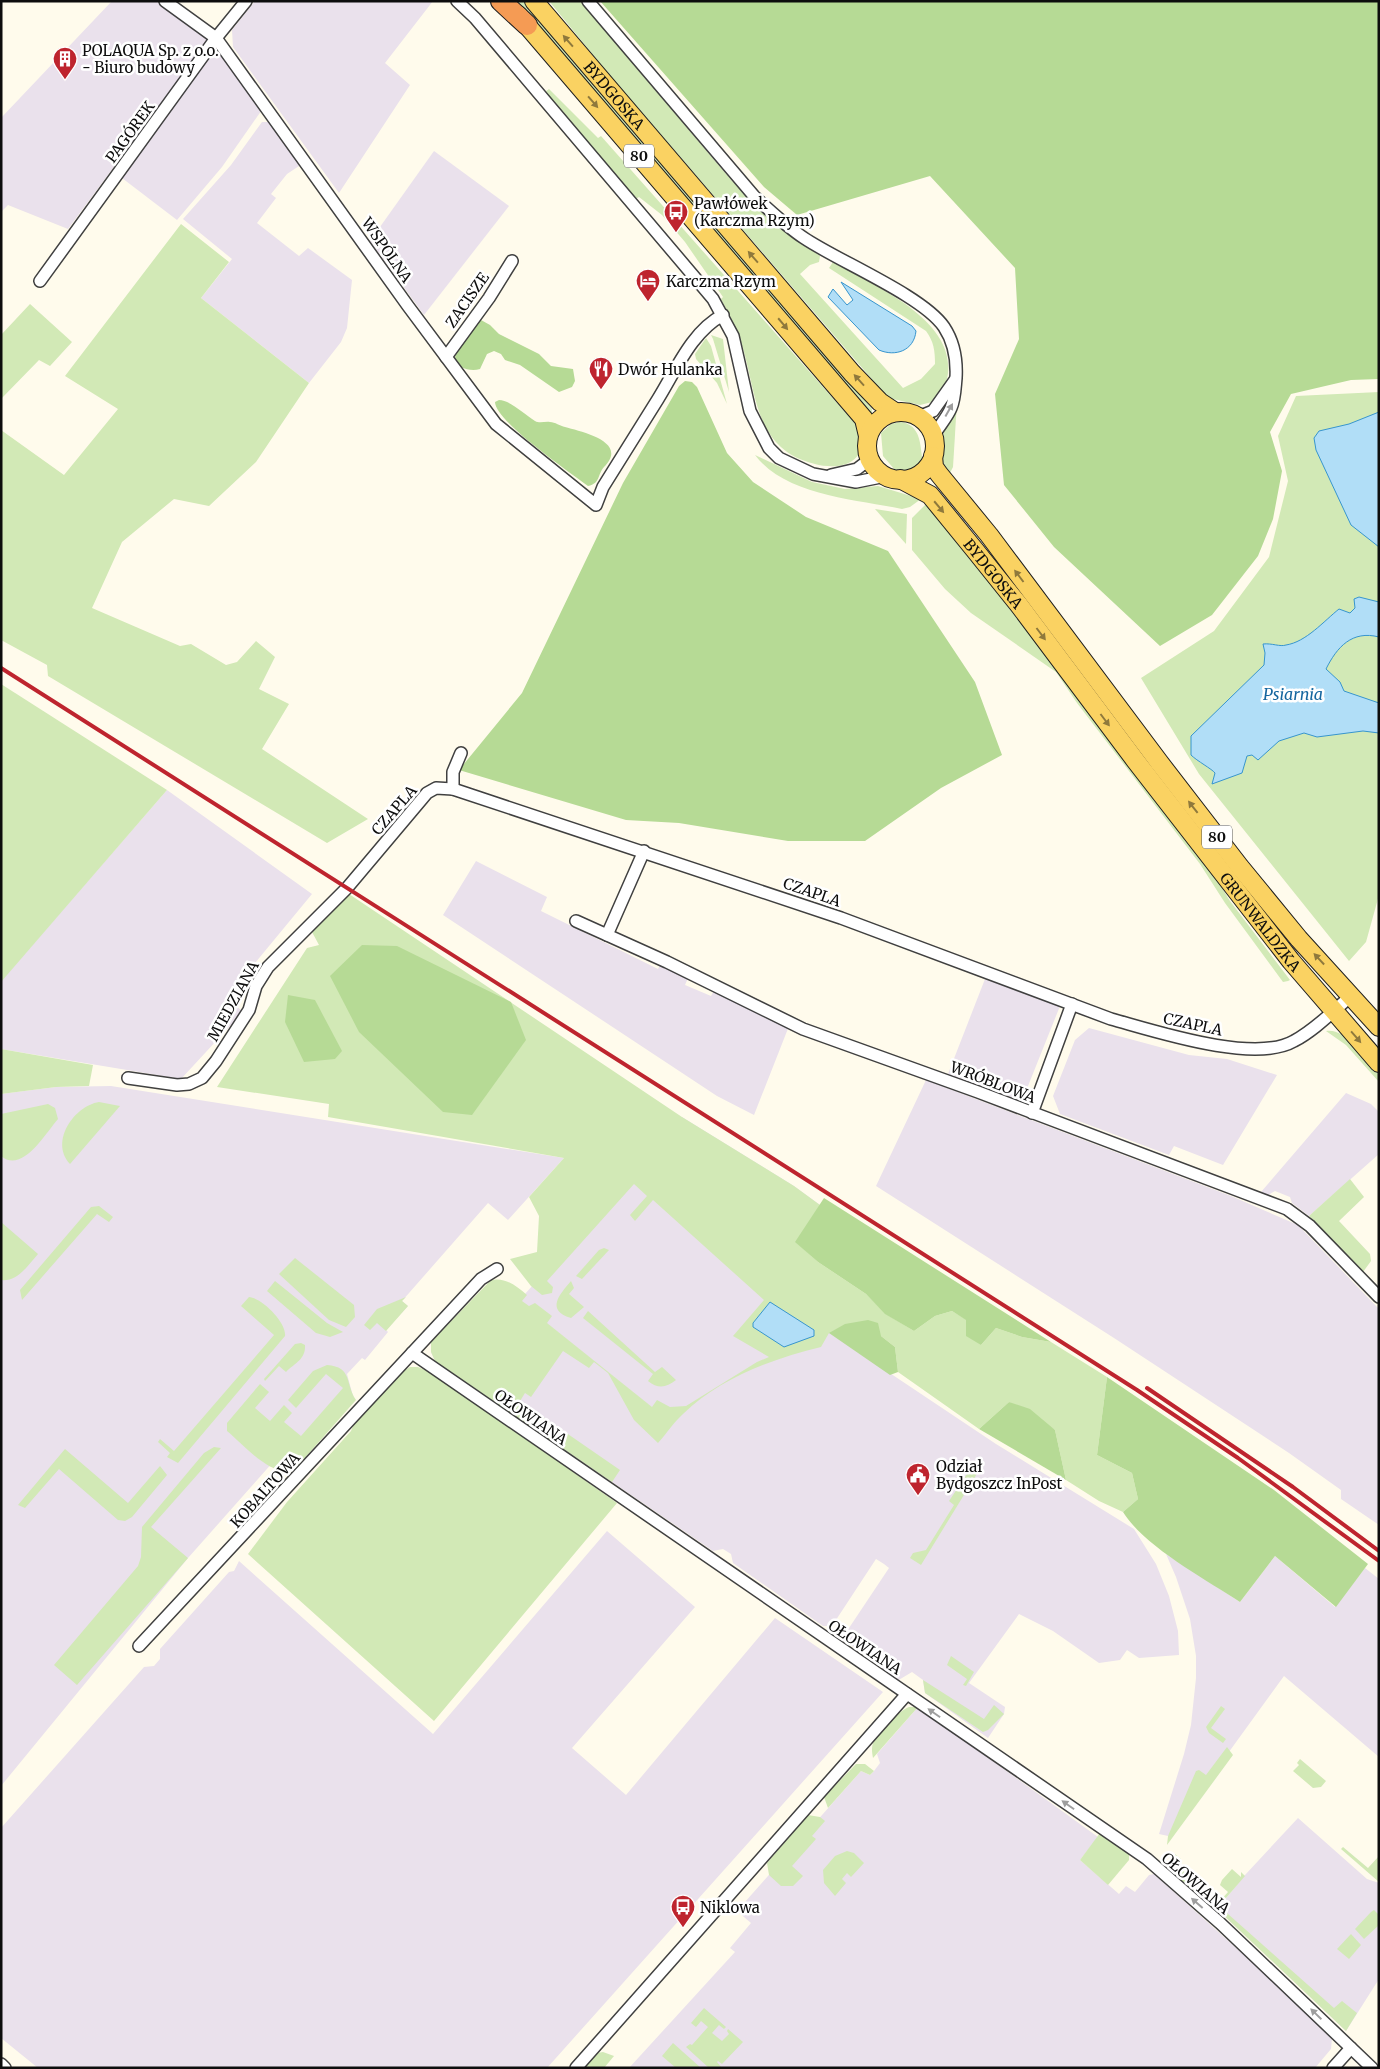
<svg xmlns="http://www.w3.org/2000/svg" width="1380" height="2069" viewBox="0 0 1380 2069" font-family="Merriweather,serif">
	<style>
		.industrial { fill: #eae1ec }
		.green { fill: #d2e9b6 }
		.forest { fill: #b6da95 }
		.water { fill: #b1def7; stroke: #3795ce }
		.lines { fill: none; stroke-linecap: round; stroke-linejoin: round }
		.street-casing { stroke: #404040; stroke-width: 14 }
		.primary-casing { stroke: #1e1e1e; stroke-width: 20 }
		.highway-casing { stroke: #1e1e1e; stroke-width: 22 }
		.street { stroke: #fff; stroke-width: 11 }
		.primary { stroke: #fad262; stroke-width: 18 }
		.highway { stroke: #f59b54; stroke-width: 20 }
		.rail { stroke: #be242e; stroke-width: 4 }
		.oneway { fill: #8f793c }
		.oneway2 { fill: #9e9e9e }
		.labels { text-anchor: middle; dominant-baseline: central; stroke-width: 5; stroke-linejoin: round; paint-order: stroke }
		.shield { fill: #fff; stroke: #565656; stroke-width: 1 }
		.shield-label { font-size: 14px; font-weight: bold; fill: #0d0d0d }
		.poi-label { font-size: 15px; fill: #0d0d0d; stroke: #fff; text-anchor: start }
		.street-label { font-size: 15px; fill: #0d0d0d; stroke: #fff }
		.water-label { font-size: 16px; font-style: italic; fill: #15669f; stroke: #fff }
	</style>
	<rect width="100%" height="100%" fill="#fffbec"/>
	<g class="industrial">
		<polygon points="112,1 156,1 208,40 68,229 8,205 1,212 1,118"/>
		<polygon points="255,1 433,1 385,63 410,85 339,193 233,47 232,30"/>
		<polygon points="216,38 266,104 222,167 177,220 118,175"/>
		<polygon points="262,122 275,122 305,162 287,174 271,194 276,198 257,223 299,256 308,248 352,280 347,328 341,342 309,383 201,298 232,259 183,219 231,165"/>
		<polygon points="434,151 509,206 424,315 370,241"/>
		<polygon points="167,790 312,894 227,997 243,1012 181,1079 1,1049 1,981"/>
		<polygon points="476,861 547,897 541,911 658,969 660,965 688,978 685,985 711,996 715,989 789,1026 754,1115 717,1096 443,915"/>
		<polygon points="985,979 1060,1006 1022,1101 948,1074"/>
		<polygon points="1089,1028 1189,1055 1227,1059 1277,1075 1223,1165 1174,1146 1169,1155 1060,1114 1053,1096 1075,1040"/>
		<polygon points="926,1080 1231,1196 1298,1225 1379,1309 1379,1525 1341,1499 1341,1490 1289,1453 1114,1338 876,1186"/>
		<polygon points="111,1086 564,1158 508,1220 488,1203 402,1301 408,1306 386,1330 388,1332 365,1360 362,1358 347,1374 353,1396 274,1461 188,1558 1,1786 1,1094 56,1087"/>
		<polygon points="1346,1093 1371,1104 1379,1112 1379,1154 1309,1216 1292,1203 1290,1197 1275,1191 1268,1195 1261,1192"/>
		<polygon points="682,1117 794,1186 820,1205 764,1289 996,1444 1134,1529 1156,1564 1169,1596 1178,1631 1179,1655 1139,1658 1127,1650 1120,1660 1099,1663 1053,1631 1019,1614 969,1683 1005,1707 1004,1714 988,1738 925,1693 923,1680 912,1672 897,1681 869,1656 847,1643 847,1631 889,1568 884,1564 876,1559 832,1626 823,1626 733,1563 731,1554 723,1549 713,1551 435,1361 431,1352 431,1342 525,1294"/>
		<polygon points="607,1531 695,1607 572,1748 626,1795 775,1618 883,1692 547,2068 38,2068 1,2038 1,1828 144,1667 154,1666 160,1659 160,1649 229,1572 234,1571 239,1561 433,1734"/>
		<polygon points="1166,1554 1240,1602 1275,1556 1335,1607 1365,1568 1379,1579 1379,1757 1284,1676 1168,1836 1159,1834 1184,1754 1191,1725 1196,1678 1196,1656 1190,1619 1176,1577"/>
		<polygon points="918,1707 1098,1837 1080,1860 1119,1894 1126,1886 1135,1892 1149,1875 1154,1874 1244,1955 1332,2038 1331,2049 1315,2068 629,2068 735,1952 730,1948 751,1923 737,1911 861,1771 870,1775 874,1771 880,1763 877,1754"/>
		<polygon points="1298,1818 1367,1879 1379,1883 1379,1979 1346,2031 1217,1909 1245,1875"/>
	</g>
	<g class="green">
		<polygon points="515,1 525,1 829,357 872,409 872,413 870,413"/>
		<path d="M549 1H580L732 181 779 226 820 256 819 262 810 265 800 274 903 388 921 379 935 364C935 351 934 342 926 331L829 268 833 262C872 285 954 318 948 373 947 384 941 392 936 401L920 405 888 398 607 72Z"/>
		<path d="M549 89 598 138 601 136 861 430C863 443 863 453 852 461 842 468 826 467 815 464 757 450 757 400 744 352 739 333 730 316 721 299L723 297 685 242 662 215 639 197 636 199 545 92Z"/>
		<polygon points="181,224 229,262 201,298 309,383 256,462 209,506 174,499 122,542 92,608 180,646 191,644 226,665 237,662 256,641 275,657 259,689 289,704 262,749 368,819 327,843 48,676 47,665 1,640 1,430 64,475 118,409 65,376"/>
		<polygon points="30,304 72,342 50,366 39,360 1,399 1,335"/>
		<polygon points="711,335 723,339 729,392 713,339"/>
		<polygon points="706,338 711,346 727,404 717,383 696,359 695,354"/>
		<polygon points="1379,392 1379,895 1366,942 1349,961 1199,774 1141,678 1214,631 1269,557 1288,481 1278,436 1296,396"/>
		<path d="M957 402 953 467 949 475C933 450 945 426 957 402Z"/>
		<path d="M900 422C922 424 920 447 923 463 915 472 907 473 895 470L883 456 881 433 891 424Z"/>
		<path d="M755 455 812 482 845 489 878 486 921 499 910 507 902 509C855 499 786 496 755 455Z"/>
		<polygon points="926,504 986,574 1211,870 1230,901 1290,980 1288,981 1283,982 1225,903 1200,864 1077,703 1056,672 971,613 945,589 912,550 912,518"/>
		<polygon points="875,509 907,514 906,544"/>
		<polygon points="1,684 167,790 1,982"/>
		<path d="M349 894 682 1117 794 1186 820 1205 796 1242 818 1262 866 1294 886 1314 914 1331 935 1316 952 1311 967 1320 981 1345 996 1328 1022 1337 1051 1342 1107 1377 1097 1455 1132 1473 1138 1499 1123 1512 1099 1501 1066 1480 1055 1430 1009 1402 979 1429 898 1372 895 1347 881 1336 829 1333 821 1347C772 1359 720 1378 683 1414 674 1422 667 1433 658 1443L634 1420 608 1373 594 1362 589 1368 563 1351 531 1397 525 1393 520 1401 620 1470 612 1482 435 1361 431 1352V1342L491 1280C506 1277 516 1286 527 1295L522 1301 529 1306 535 1303 552 1316 547 1323 652 1407 657 1400 670 1407 686 1406 757 1362 769 1357 733 1336 764 1300 653 1200 635 1221 630 1215 647 1196 634 1184 547 1281 553 1287 552 1293 542 1295 531 1286 510 1259 537 1252 539 1216 529 1197 564 1158 328 1117 329 1104 217 1087 307 948 319 945 312 932Z"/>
		<path d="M1326 1031C1347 1028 1366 1059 1379 1073V1082L1346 1045Z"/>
		<polygon points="1,1049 93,1065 89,1086 56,1087 1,1094"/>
		<path d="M99 1102 120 1106 70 1164C49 1142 74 1106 99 1102Z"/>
		<path d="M48 1104 55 1108 58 1119C45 1134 22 1174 1 1156V1114Z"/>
		<polygon points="1350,1179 1364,1197 1339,1221 1370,1254 1371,1261 1363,1272 1309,1216"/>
		<polygon points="99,1206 113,1217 109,1222 97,1214 22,1300 20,1290 91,1207"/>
		<path d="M1 1222 38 1254C28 1265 18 1282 1 1280Z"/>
		<polygon points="604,1248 609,1250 582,1279 576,1276 599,1250"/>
		<polygon points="295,1258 354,1305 355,1317 346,1327 329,1320 279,1274"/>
		<polygon points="275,1281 327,1323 343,1332 330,1337 316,1333 267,1291"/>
		<path d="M571 1281 574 1288 569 1294 584 1307 571 1318C545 1310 560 1294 571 1281Z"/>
		<path d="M249 1297C262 1298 287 1323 285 1336L178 1463 167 1457 170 1453 158 1442 160 1439 174 1451 274 1335 241 1306Z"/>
		<polygon points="406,1297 402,1301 408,1306 386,1331 377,1323 370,1330 364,1325 377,1309"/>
		<path d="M588 1311 655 1372 662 1367 676 1380C666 1388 658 1389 648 1381L653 1374 583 1318Z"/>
		<path d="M301 1343 305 1345C306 1359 295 1363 286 1372L279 1366 265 1381 264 1379 295 1344Z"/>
		<path d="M327 1365C353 1367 345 1384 356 1400L295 1469C273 1480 244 1445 227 1431V1423L260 1384 269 1392 255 1408 270 1421 284 1405 292 1413 284 1422 301 1436 343 1388 326 1374 296 1408 288 1400 313 1371Z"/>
		<path d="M410 1367H418L434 1374 617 1503 434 1721 248 1554 287 1502 351 1431C360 1408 389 1380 410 1367Z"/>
		<polygon points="214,1447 221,1448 151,1527 188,1558 77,1685 54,1665 138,1566 141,1557 142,1527 204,1453"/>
		<polygon points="65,1449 128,1503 160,1466 167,1475 132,1517 125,1521 118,1520 59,1469 25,1508 18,1505"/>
		<polygon points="971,1468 978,1472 921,1565 910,1558 913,1553 926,1550 954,1505 949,1501"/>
		<polygon points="951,1656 974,1672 966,1686 963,1685 967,1679 947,1665"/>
		<polygon points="923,1680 984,1719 994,1705 1004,1714 988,1730 983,1732 925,1693"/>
		<polygon points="1221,1706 1225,1709 1211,1728 1226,1739 1223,1743 1209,1733 1206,1727"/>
		<path d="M909 1707H918L873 1758C872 1752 871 1747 874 1741 878 1732 900 1710 909 1707Z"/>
		<polygon points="1227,1747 1233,1755 1167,1845 1168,1836 1196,1771 1199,1770 1206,1775"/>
		<polygon points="1300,1759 1326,1781 1321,1787 1313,1788 1293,1771 1299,1765 1297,1763"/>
		<polygon points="856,1764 865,1764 874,1771 870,1775 861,1771 828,1808 824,1797"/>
		<polygon points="808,1815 820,1817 825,1821 812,1836 816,1839 792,1866 803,1876 793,1886 781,1886 769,1875 767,1863"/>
		<polygon points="1100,1833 1129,1853 1129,1860 1108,1885 1080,1860"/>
		<polygon points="1343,1847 1368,1868 1379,1856 1379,1882 1341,1849"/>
		<polygon points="847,1851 854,1853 864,1863 851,1877 847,1873 842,1879 846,1883 835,1896 824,1883 823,1870 835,1856"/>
		<polygon points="1175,1854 1181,1859 1181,1869 1219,1902 1228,1892 1220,1885 1222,1880 1232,1869 1241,1877 1241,1872 1245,1876 1219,1906 1334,2008 1342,2001 1357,2013 1346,2031 1217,1909 1169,1871 1169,1861"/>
		<polygon points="1374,1910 1379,1915 1379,1925 1364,1939 1355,1929 1371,1912"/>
		<polygon points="1351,1934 1361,1945 1349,1959 1337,1949"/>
		<polygon points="704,2008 726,2027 724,2029 719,2025 712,2033 722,2041 729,2034 727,2031 728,2029 743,2042 722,2064 718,2061 717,2062 722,2068 709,2068 686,2047 690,2044 692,2045 708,2027 701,2021 696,2027 691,2023"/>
		<polygon points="673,2043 701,2068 676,2068 662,2056"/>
		<polygon points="603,2052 614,2056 604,2068 584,2068 597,2053"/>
	</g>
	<g class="forest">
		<polygon points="600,1 1379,1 1379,379 1351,380 1291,394 1270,432 1282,471 1273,519 1258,556 1212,615 1160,646 1054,547 1004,485 995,394 1019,339 1015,268 930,176 797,215 764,187"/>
		<path d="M481 320 490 325 499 334 539 354 551 366 573 369 575 381 572 387 559 392 520 365 505 360 501 354 494 351 487 354 480 369C474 371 467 370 461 367 444 358 469 332 476 321Z"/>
		<polygon points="685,381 692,382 697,387 727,453 753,482 806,517 888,551 975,682 1002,755 941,788 865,841 788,841 679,823 626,820 459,770 522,693 623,483 679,386"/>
		<path d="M499 400C510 400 525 415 535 421 540 424 545 421 550 422 555 422 560 426 565 427 583 432 629 442 604 467 597 475 601 483 588 486 571 473 495 421 495 402Z"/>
		<polygon points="362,945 397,946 511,1002 526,1040 472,1115 443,1112 359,1032 330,976"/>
		<polygon points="288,995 315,1000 342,1051 335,1059 304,1062 285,1022"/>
		<polygon points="824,1198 1051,1342 1022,1337 996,1328 981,1345 966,1336 966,1320 952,1311 935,1316 914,1331 885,1314 866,1294 818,1262 795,1242"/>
		<polygon points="868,1320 878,1323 881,1336 895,1347 898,1372 890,1375 829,1333 845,1324"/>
		<path d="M1107 1377 1274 1490 1368 1564 1336 1607 1275 1556 1240 1602C1205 1579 1145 1547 1123 1512L1138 1499 1132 1473 1097 1455Z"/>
		<polygon points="1009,1402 1030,1409 1055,1430 1066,1480 979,1429"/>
	</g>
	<g class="water">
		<path d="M841 282 912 326 916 331C914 351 895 357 879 350L828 297 833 289 847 305 853 300Z"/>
		<polygon points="1379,412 1379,547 1351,525 1316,450 1314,438 1319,431 1349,424"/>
		<path d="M1359 597 1379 602V637C1352 630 1337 647 1326 669L1340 682 1344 691 1379 703V733L1363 731 1317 737 1304 733 1279 741 1258 760 1252 755 1247 756 1242 773 1212 784 1215 773C1212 769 1197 761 1191 755V736L1264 665 1265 653 1263 644C1272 643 1280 647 1286 645 1306 642 1324 621 1339 609L1350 613 1355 608 1354 599Z"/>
		<polygon points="770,1302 814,1330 814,1336 784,1347 753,1327 753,1323"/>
	</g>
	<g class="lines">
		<defs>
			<g id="street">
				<path d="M165 1 216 38 408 306 496 424 596 505 603 487C621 458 640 428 658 399 676 370 692 331 723 315"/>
				<polyline points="457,1 475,18 713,299 733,336 750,411 769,448 779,458 813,474 856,482 886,476"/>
				<path d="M588 1 754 196C770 211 786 226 804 238 838 261 923 296 944 327 954 342 957 360 956 378 955 388 955 399 951 408 947 418 938 427 933 437"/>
				<polyline points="40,281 216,38 246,1"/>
				<polyline points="446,357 489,298 512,261"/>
				<polyline points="918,417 933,411 955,380"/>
				<polyline points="831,475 857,469 870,459"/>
				<polyline points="453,789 453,772 461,753"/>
				<polyline points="576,921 667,962 803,1029 978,1092 1287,1209 1310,1226 1379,1297"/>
				<polyline points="607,935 644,851"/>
				<path d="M128 1078 177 1085 189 1084 202 1078 216 1061 249 1010 256 986 268 967 347 888 427 793 436 788 453 789 841 918 1111 1019C1155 1031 1254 1064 1294 1041 1315 1030 1333 1011 1351 996"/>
				<polyline points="1032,1113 1072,1004"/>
				<polyline points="412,1353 1147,1859 1220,1923 1372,2068"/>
				<polyline points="139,1646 481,1279 497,1269"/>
				<polyline points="1,2064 5,2068"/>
				<polyline points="576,2068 907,1694"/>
				<polyline points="1333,2068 1351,2048"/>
			</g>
			<g id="primary">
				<path id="s1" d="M534 1 852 373 880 402 895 412"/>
				<polyline points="518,15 864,419 868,436"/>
				<circle cx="901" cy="446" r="34"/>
				<polyline points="933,456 934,467 939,474 989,535 1159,762 1240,867 1299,939 1379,1027"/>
				<path id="s2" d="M900 479 930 495 974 549 1019 605 1135 760 1291 961 1379 1063"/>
			</g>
			<polyline id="highway" points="501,1 527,25"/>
		</defs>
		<use href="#street" class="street-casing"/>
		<use href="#primary" class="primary-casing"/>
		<use href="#highway" class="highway-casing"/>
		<use href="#street" class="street"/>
		<use href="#primary" class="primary"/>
		<use href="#highway" class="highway"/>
		<g class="rail">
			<polyline points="1,668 1137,1390 1238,1458 1379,1561"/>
			<polyline points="1147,1388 1293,1487 1379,1551"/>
		</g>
	</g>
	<defs><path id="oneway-solid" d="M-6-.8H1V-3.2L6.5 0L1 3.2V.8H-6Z" transform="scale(1.25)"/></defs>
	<g class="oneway">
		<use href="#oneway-solid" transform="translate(568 41) rotate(-131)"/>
		<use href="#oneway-solid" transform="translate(593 102) rotate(49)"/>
		<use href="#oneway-solid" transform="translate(753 257) rotate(-131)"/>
		<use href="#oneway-solid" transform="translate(783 324) rotate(50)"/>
		<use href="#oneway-solid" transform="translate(859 380) rotate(-132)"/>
		<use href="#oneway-solid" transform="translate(939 507) rotate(50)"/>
		<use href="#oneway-solid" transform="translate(1019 576) rotate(-127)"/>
		<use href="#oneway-solid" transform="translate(1041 634) rotate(53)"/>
		<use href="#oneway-solid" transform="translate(1105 720) rotate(53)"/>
		<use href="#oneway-solid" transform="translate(1193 807) rotate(-128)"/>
		<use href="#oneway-solid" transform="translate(1319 959) rotate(-133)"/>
		<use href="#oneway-solid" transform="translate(1356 1037) rotate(49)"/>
	</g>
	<g class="oneway2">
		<use href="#oneway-solid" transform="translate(949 410) rotate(-61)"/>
		<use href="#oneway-solid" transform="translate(934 1713) rotate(-145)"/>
		<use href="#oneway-solid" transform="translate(1068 1805) rotate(-145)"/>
		<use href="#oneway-solid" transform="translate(1197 1903) rotate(-139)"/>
		<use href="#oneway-solid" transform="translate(1316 2014) rotate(-136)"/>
	</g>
	<defs>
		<symbol id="building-pin" viewBox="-11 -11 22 30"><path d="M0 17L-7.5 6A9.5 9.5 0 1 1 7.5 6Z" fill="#be242e" stroke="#fff"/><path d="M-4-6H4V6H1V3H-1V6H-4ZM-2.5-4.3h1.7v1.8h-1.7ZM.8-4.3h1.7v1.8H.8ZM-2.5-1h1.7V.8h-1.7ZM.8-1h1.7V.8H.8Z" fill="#fff"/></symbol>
		<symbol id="bus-pin" viewBox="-11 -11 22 30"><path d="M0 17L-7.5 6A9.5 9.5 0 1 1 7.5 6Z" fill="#be242e" stroke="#fff"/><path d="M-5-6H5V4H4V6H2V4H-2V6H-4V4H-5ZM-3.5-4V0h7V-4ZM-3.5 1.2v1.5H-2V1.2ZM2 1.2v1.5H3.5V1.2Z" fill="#fff"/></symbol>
		<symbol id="hotel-pin" viewBox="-11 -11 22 30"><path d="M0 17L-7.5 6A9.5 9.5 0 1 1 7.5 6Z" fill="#be242e" stroke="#fff"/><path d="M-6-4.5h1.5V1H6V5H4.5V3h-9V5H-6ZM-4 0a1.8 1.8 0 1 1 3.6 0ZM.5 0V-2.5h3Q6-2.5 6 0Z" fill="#fff"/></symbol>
		<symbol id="restaurant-pin" viewBox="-11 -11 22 30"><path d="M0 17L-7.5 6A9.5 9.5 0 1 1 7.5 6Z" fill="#be242e" stroke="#fff"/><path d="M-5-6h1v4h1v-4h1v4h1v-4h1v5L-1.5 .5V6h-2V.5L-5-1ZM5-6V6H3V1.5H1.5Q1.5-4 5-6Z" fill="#fff"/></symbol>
		<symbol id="civic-pin" viewBox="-11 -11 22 30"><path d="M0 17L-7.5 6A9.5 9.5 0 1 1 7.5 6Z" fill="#be242e" stroke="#fff"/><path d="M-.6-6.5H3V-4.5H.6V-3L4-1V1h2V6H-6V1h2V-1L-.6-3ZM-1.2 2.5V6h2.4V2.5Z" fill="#fff"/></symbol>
	</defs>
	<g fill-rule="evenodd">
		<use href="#building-pin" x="51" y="45" width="28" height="38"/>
		<use href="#bus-pin" x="662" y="198" width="28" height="38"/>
		<use href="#hotel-pin" x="634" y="267" width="28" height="38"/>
		<use href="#restaurant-pin" x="587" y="355" width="28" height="38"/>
		<use href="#civic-pin" x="904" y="1461" width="28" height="38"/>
		<use href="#bus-pin" x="669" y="1893" width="28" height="38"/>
	</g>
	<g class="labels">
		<g class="shield">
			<rect x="624" y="144.5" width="30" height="23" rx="4"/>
			<rect x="1202" y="825.5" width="30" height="23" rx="4"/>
		</g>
		<g class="shield-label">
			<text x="639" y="156">80</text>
			<text x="1217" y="837">80</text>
		</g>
		<g class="poi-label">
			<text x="82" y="50">POLAQUA Sp. z o.o.<tspan x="82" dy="17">- Biuro budowy</tspan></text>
			<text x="694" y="203">Pawłówek<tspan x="694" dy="17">(Karczma Rzym)</tspan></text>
			<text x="666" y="281">Karczma Rzym</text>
			<text x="618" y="369">Dwór Hulanka</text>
			<text x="936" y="1466">Odział<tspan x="936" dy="17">Bydgoszcz InPost</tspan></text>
			<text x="700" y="1907">Niklowa</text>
		</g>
		<g class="street-label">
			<text stroke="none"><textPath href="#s1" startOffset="124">BYDGOSKA</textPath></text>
			<text transform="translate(130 132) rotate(-54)">PAGÓREK</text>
			<text transform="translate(387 250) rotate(55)">WSPÓLNA</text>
			<text transform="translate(467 300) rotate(-55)">ZACISZE</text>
			<text stroke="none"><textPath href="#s2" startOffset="135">BYDGOSKA</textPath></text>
			<text transform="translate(394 810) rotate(-49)">CZAPLA</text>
			<text transform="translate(812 892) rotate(19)">CZAPLA</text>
			<text stroke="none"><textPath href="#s2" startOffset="574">GRUNWALDZKA</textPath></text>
			<text transform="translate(233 1001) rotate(-61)">MIEDZIANA</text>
			<text transform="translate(1193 1024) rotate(12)">CZAPLA</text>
			<text transform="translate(993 1082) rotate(21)">WRÓBLOWA</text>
			<text transform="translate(531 1417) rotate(35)">OŁOWIANA</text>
			<text transform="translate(265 1490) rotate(-48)">KOBALTOWA</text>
			<text transform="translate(865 1647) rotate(34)">OŁOWIANA</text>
			<text transform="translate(1196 1883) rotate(41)">OŁOWIANA</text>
		</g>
		<g class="water-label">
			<text x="1293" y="694">Psiarnia</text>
		</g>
	</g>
	<rect width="1380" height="2069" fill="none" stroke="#0d0d0d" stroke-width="5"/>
</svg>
